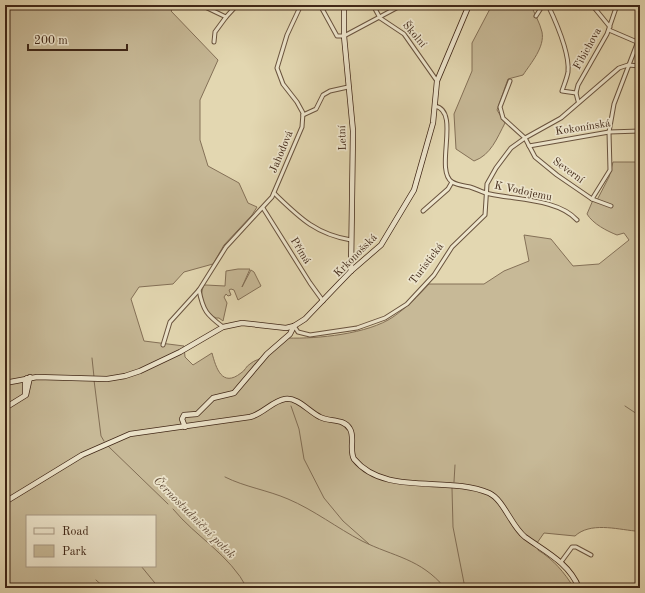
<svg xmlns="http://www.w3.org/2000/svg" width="645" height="593" viewBox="0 0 645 593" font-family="'Old Standard TT',serif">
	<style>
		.green { fill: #c7b997; stroke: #847057; fill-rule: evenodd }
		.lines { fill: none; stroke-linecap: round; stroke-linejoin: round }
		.stream { stroke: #816d54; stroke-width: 1 }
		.street-casing { stroke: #69533e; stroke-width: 5 }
		.secondary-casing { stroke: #402717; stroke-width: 6 }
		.street { stroke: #ede5cc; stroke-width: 3 }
		.secondary { stroke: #ede5cc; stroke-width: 4.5 }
		.labels { text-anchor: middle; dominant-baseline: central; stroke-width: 3.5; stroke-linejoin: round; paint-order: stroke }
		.street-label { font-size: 11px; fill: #402717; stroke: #ede5cc }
		.water-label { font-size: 12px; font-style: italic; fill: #604a36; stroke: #ede5cc }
	</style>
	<rect width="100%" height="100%" fill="#e3d7b1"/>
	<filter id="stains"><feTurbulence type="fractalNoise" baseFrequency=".005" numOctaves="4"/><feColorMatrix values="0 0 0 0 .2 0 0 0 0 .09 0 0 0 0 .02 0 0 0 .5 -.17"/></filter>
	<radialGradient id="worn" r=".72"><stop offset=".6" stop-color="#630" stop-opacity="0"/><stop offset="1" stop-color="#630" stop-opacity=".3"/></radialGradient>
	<g class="green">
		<path d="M5 5H176L171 11 218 60 200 100V140L208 166 239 183 248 203 257 207 252 215 224 245 213 264 184 272 173 284 139 287 131 299 144 341 184 346 185 357 193 365 212 353C216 368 222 388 241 373 245 371 246 366 250 364 254 360 261 359 266 356 274 351 281 344 288 338 317 339 368 334 393 317 406 308 418 296 429 284H484L504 271 529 261 524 235 551 239 573 266 599 264 629 240 624 233 617 235C607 231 593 224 587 214L593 200 596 202 609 177 613 162H640V526L635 531C616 529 590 522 575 536L544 533 537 543 538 550C554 560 564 572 574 588H5ZM27 516H155V566H27Z"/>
		<path d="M492 5H531C534 13 540 23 542 32 545 47 531 63 523 75L508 79 497 110 505 123C497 138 491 155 474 161L456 149 454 114 472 71V43Z"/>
		<path d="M238 269H250L242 287 251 270 254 272 261 286 238 300 234 290 231 289 229 290 231 295 228 296 226 294 224 297 227 303 223 321 219 318H216C204 312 198 298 204 285H206L225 286 226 271Z"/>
	</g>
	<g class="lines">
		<g class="stream">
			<polyline points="92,358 94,377"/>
			<polyline points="94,380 101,436 104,441"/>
			<polyline points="291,406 299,429 304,459 324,498 343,521 369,544"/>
			<polyline points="625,406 640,416"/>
			<polyline points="108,446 168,504"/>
			<path d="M225 477C245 487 267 490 288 499 314 510 337 528 362 541 394 557 420 558 445 588"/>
			<polyline points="454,482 455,465"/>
			<polyline points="452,488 453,527 465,588"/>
			<path d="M173 509C196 537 230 555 247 588"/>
			<polyline points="141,566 159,588"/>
			<polyline points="96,580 105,588"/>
		</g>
		<defs>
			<g id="street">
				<polyline points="320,5 337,36 344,36 402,5"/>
				<polyline points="373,5 380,18 404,34 437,81"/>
				<path d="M548 5C556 22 570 53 568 72 567 78 564 85 562 91L576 93"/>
				<polyline points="592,5 610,27"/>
				<polyline points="203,6 226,17 237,5"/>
				<polyline points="536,16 543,5"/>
				<polyline points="609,30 637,42"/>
				<polyline points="214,42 215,32 226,17"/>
				<polyline points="510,81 500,107 503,118 525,138 535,157 557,175 592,199 611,206"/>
				<polyline points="578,101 576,93 578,85 607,34 617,5"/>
				<path d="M435 106C461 111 434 170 452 182 457 185 465 186 470 187 477 189 483 193 490 194 517 200 558 199 577 220"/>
				<polyline points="303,115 316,109 323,95 330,91 348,87"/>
				<polyline points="529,146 609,132 640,131"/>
				<path d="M274 193C299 217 315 234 351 240"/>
				<polyline points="592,199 610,170 609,132 614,104 640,36"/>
				<polyline points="263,208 310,283 323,301"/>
				<polyline points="423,211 448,189 452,182"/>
				<path d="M199 290C203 311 207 315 223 327"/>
				<polyline points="294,326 298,332 310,335 357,328 385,318 407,304 434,275 452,247 485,215 487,184 496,168 511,148 525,138 561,118 619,68 628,65 640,66"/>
				<polyline points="163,345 170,322 199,290 226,247 272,197 302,127 303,113 297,102 283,84 277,68 287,35 301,5"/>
				<polyline points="561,562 572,547 576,547 591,555"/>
			</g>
			<g id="secondary">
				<polyline points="344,5 344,36 353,131 351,271"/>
				<polyline points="5,383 37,377 107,379 125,376 140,371 180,352 223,327 242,323 286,328 294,326 305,319 351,271 381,245 414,190 433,123 437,81 469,5"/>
				<polyline points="25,394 25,383 27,378"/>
				<polyline points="5,408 26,395 30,377"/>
				<polyline points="185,427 182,419 184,415 197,414 213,398 234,393 267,354 290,334 294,326"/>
				<path d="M5 502 82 455 130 434 250 417C263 414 272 401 285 399 298 397 309 412 320 417 329 422 344 418 350 429 355 437 349 450 354 459 385 497 448 475 489 493 504 500 511 526 525 537 546 552 569 563 579 588"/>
			</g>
		</defs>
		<use href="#street" class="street-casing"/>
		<use href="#secondary" class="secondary-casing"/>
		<use href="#street" class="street"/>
		<use href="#secondary" class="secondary"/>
	</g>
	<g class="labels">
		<g class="street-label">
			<text transform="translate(414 35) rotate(49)">Školní</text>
			<text transform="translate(588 49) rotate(-61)">Fibichova</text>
			<text transform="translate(583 128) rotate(-9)">Kokonínská</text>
			<text transform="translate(343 138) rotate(-92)">Letní</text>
			<text transform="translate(282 152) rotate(-67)">Jahodová</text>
			<text transform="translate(568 171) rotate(36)">Severní</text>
			<text transform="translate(523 192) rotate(12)">K Vodojemu</text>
			<text transform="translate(300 251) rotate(58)">Přímá</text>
			<text transform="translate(356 256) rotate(-45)">Krkonošská</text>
			<text transform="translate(427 264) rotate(-53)">Turistická</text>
		</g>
		<g class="water-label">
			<text transform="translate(194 518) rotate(45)">Černostudniční potok</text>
		</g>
	</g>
	<rect width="645" height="593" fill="none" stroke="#e3d7b1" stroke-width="20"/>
	<rect x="6" y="6" width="633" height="581" fill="none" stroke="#402717" stroke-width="2"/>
	<rect x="10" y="10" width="625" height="573" fill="none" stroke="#402717"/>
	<rect x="26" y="515" width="130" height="52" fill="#ede5cc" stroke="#a89984"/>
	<rect x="34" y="528" width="20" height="6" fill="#ede5cc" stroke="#a89984"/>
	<text x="62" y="535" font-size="12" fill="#402717">Road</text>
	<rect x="34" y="545" width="20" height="12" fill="#c7b997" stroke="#a89984"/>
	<text x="62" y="555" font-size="12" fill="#402717">Park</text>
	<path d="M28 44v6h99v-6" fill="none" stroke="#402717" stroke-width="2"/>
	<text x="34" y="44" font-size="12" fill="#402717" stroke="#ede5cc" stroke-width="3" paint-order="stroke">200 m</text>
	<rect width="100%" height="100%" filter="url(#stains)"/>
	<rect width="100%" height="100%" fill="url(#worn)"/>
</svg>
